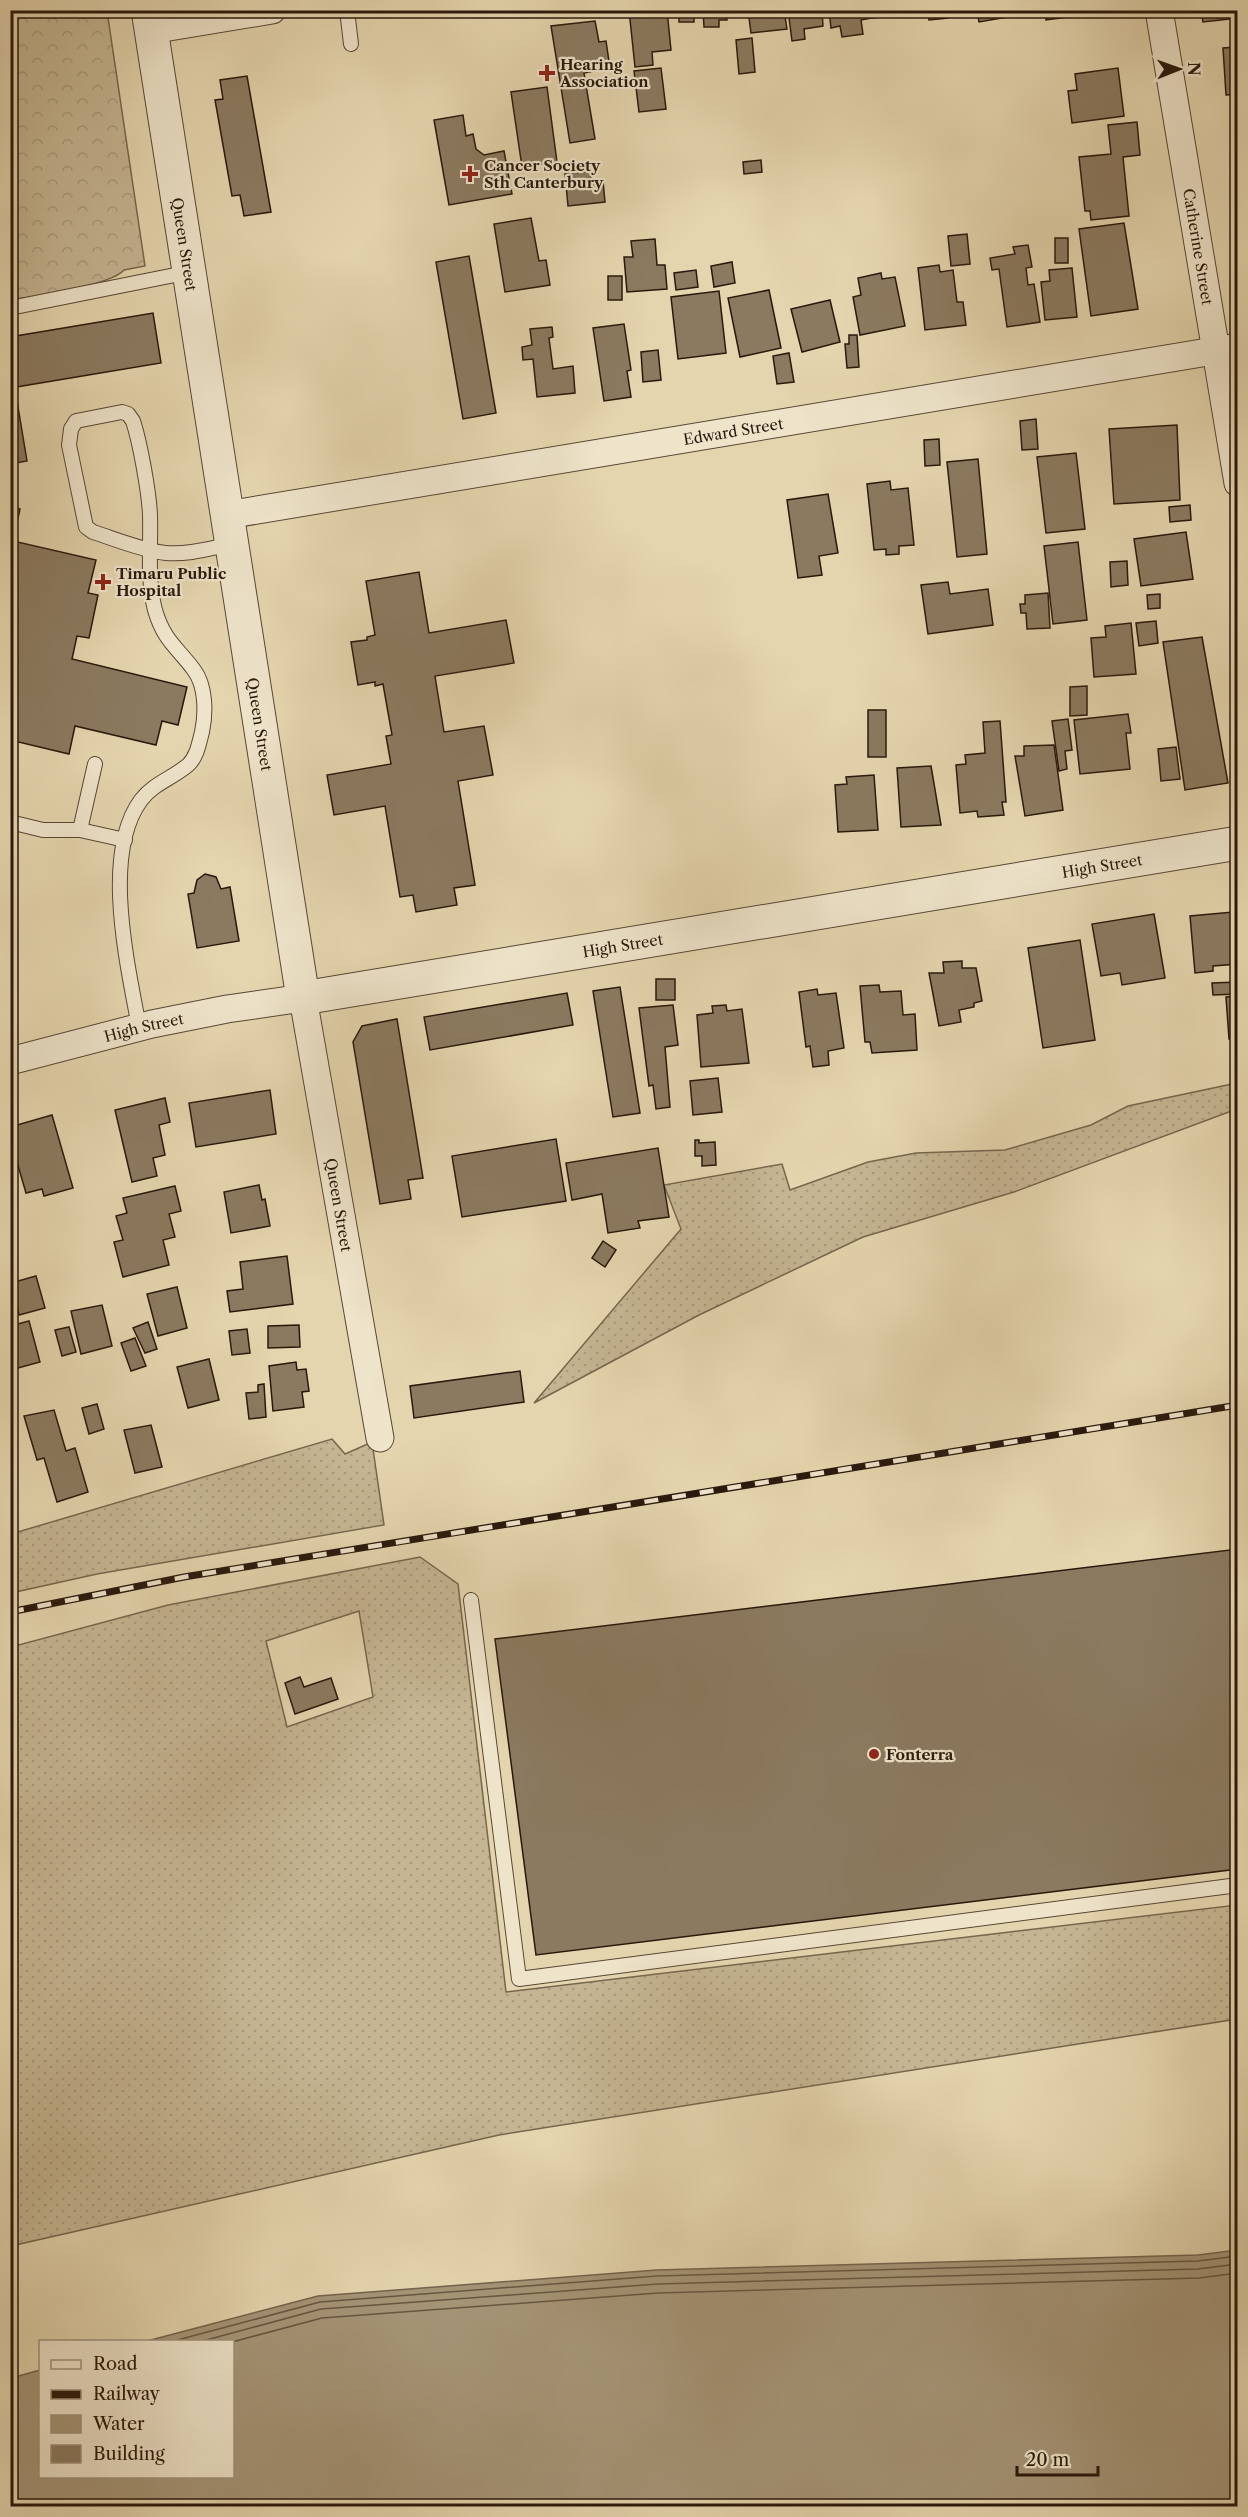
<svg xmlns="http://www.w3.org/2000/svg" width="1248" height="2517" viewBox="0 0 1248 2517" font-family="'Libre Caslon Text',serif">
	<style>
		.grass { fill: url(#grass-dots); stroke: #77664f; stroke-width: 1.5; fill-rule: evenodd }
		.forest { fill: url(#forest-crowns); stroke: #77664f; stroke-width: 1.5 }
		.water { fill: #a59577; stroke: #73634c; stroke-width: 1.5 }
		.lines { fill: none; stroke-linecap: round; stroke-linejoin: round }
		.shore { stroke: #675642; stroke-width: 1.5 }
		.building { fill: #8b7a60; stroke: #29180c; stroke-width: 1.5 }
		.service-casing { stroke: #584734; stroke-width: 16 }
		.minor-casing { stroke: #584734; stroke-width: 29 }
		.tertiary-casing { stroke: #584734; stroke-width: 35 }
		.service { stroke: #eee4ca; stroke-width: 14 }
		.minor { stroke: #eee4ca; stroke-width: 27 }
		.tertiary { stroke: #eee4ca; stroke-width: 33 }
		.rail-casing { stroke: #29180c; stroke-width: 7 }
		.rail { stroke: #eee4ca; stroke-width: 4.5; stroke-dasharray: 14; stroke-linecap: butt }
		.poi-dot { fill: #8f2418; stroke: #eee4ca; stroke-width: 2 }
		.labels { text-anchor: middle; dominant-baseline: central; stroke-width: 4.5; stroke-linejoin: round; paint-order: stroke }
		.poi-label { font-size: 15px; font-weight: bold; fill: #29180c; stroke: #eee4ca; text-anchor: start }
		.street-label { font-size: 15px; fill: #29180c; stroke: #eee4ca }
	</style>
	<defs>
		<pattern id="grass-dots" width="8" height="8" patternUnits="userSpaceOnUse" patternTransform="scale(1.5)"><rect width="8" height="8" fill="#c5b592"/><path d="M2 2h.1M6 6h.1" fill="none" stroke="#a99b7d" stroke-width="1.8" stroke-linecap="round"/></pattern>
		<pattern id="forest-crowns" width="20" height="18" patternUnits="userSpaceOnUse" patternTransform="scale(1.5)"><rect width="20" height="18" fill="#c5b592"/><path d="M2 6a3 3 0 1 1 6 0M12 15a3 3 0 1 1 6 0" fill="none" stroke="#a99b7d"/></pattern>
	</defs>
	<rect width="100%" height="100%" fill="#e5d5ae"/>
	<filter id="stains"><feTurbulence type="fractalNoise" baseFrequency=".00333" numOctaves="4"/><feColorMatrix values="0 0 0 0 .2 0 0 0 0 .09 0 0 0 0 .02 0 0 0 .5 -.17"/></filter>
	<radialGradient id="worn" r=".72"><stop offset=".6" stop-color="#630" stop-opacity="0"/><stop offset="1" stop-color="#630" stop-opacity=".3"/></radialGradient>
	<g class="grass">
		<polygon points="1237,1083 1237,1109 1014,1192 863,1237 699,1315 534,1403 681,1229 664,1185 782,1164 790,1190 868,1162 916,1153 1005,1150 1091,1125 1128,1106"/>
		<polygon points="332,1439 345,1454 372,1442 384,1525 97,1574 11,1593 11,1534"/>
		<path d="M420 1557 458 1584 506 1992 1237 1905V2019L499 2135 11 2246V1647L168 1605ZM359 1611 373 1697 287 1727 266 1641Z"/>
	</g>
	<path class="forest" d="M10 11H107L145 266 124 270C111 285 32 298 11 299Z"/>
	<polygon class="water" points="1237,2250 1237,2506 11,2506 11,2378 40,2370 40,2476 232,2476 232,2342 147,2341 318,2296 657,2270 1198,2255"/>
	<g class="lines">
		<g class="shore">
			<polyline points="170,2342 320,2302 657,2276 1198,2261 1238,2256"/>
			<polyline points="199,2342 321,2309 658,2284 1198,2269 1238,2264"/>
			<polyline points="232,2342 322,2318 658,2293 1199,2278 1238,2273"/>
		</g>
	</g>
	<g class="building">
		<polygon points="629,10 667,10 671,50 652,52 653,65 635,67"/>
		<rect x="679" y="10" width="15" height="12"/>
		<polygon points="703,10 739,10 739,15 727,15 727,20 719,20 719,27 704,27"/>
		<polygon points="748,10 784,10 787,29 751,33"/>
		<polygon points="788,10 822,10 823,26 804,29 805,39 792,41"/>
		<polygon points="829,10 870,10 872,18 861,20 863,34 842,37 840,26 831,28"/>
		<polygon points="870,10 913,10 913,14 872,18"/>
		<polygon points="913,10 947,10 948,18 929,20 928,14 913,15"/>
		<polygon points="977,10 1018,10 1019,15 979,22"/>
		<polygon points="1045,10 1091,10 1091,14 1046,20"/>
		<polygon points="1201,10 1238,10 1238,18 1203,22"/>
		<polygon points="595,21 599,42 606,41 610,68 584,73 595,139 570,143 551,26"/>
		<polygon points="752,38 755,72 739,74 736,40"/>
		<polygon points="1238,47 1238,94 1226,95 1223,48"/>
		<polygon points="661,68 666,109 639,112 634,71"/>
		<polygon points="1118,68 1124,116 1072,123 1068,91 1077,90 1075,74"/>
		<polygon points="247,76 271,212 244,216 240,195 232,196 215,100 223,99 220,80"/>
		<polygon points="547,87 557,162 522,167 511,92"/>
		<polygon points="463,115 466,136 473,134 476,149 484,155 504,151 512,194 449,205 434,120"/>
		<polygon points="1137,122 1140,155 1123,157 1129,216 1091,220 1090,211 1085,211 1079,157 1111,154 1108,125"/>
		<polygon points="761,160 762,172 744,174 743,162"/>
		<polygon points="590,171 591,182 603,181 605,202 568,206 565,174"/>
		<polygon points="531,218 539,261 546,260 550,285 505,292 494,224"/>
		<polygon points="1124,223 1138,309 1091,316 1079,229"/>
		<polygon points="967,234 970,264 951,266 948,236"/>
		<rect x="1055" y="238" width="13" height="25"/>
		<polygon points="655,239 657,265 665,265 667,289 627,292 624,257 633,257 631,241"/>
		<polygon points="1028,245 1032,267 1026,268 1028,285 1034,284 1040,322 1007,327 999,269 992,270 990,258 1015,254 1013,247"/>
		<polygon points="469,256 496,413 463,419 436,262"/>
		<polygon points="732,262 735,283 714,287 711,266"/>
		<polygon points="939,265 940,272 953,270 957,302 963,302 966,325 925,330 918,268"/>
		<polygon points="1072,268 1077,317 1045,320 1041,282 1050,281 1049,270"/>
		<polygon points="696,270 698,287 676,290 674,273"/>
		<polygon points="881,273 882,279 895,277 905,326 860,335 853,297 861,295 858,278"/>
		<rect x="608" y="276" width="14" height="24"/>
		<polygon points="769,290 781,348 740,357 728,298"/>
		<polygon points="719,291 726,353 678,359 671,297"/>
		<polygon points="830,300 840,342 802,352 791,309"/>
		<polygon points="153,313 161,363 10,388 10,337"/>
		<polygon points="624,324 631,370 627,371 631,397 604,401 593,328"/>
		<polygon points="552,327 553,337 549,338 553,369 573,366 575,393 537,397 533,359 523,360 522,347 532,345 530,329"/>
		<polygon points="849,335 857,335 859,367 847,368 845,344 849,344"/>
		<polygon points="658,350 661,380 643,382 641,352"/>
		<polygon points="789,353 794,382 777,384 773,356"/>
		<polygon points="15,389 27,461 10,464 10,390"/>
		<polygon points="1036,419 1038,449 1022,450 1020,421"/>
		<polygon points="1177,425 1180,500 1114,504 1109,429"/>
		<polygon points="939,439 940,465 925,466 924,440"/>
		<polygon points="1076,453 1085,529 1046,533 1037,457"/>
		<polygon points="978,459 987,554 957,557 947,462"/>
		<polygon points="890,481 891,490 908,488 914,545 899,546 899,554 886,555 886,549 874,550 867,484"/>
		<polygon points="828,494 838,553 819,556 822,575 798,578 787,500"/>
		<polygon points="1190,505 1191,520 1170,522 1169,507"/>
		<polygon points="10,506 20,509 13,541 96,560 88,593 98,595 89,638 77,636 72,659 187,687 178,725 162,721 156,745 75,726 69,754 10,740"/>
		<polygon points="1186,532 1193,579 1141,586 1134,539"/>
		<polygon points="1078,542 1087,620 1053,624 1044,546"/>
		<polygon points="1127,561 1128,585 1111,587 1110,562"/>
		<polygon points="419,572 429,633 506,620 514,663 435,676 444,732 484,726 493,775 458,781 475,885 454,888 457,905 416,912 413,895 400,897 385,806 334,815 327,775 391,764 386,736 392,735 383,684 375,686 375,682 358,685 351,642 367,640 367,637 375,635 366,581"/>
		<polygon points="948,582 950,594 988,589 993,625 928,634 921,585"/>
		<polygon points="1048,593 1050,628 1027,629 1026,613 1021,613 1020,604 1025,604 1025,595"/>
		<polygon points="1160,594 1160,608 1148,609 1147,595"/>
		<polygon points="1156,621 1158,643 1139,646 1136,623"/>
		<polygon points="1131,623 1136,674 1094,677 1091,638 1106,637 1105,626"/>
		<polygon points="1202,637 1228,783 1185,790 1163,642"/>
		<polygon points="1087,686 1087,715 1070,716 1070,687"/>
		<rect x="868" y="710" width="18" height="47"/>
		<polygon points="1128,714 1131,733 1126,733 1130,769 1080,774 1074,720"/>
		<polygon points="1068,719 1072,750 1065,751 1067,769 1059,771 1052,721"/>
		<polygon points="1000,721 1006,802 1002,802 1004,815 978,817 977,811 960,813 956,765 966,764 965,755 985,753 983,722"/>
		<polygon points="1054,745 1063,810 1025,816 1015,756 1024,756 1024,746"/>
		<polygon points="1176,747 1180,779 1161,781 1158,749"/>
		<polygon points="931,766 941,825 901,827 897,768"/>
		<polygon points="874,775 878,830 838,832 835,785 847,784 846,777"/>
		<polygon points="205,874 216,877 221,889 230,887 239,941 197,948 188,894 194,893 197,880"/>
		<polygon points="1233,912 1238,964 1213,966 1213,971 1195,973 1190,916"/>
		<polygon points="1154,914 1165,978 1122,985 1120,973 1101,976 1092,924"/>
		<polygon points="1080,940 1095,1040 1043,1048 1028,948"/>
		<polygon points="962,961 962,968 976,968 982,1001 974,1003 974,1007 959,1010 961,1022 939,1026 929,973 944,973 943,962"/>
		<rect x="656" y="979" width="19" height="21"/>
		<polygon points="1238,982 1238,994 1213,995 1212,983"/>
		<polygon points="879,985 880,992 901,991 903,1015 915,1014 917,1050 872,1053 870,1042 865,1042 860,986"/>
		<polygon points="620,987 640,1113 613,1117 593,991"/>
		<polygon points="817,989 818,995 836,993 844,1048 828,1051 829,1065 813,1067 810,1046 806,1047 799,992"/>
		<polygon points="567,993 573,1025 430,1050 424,1017"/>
		<polygon points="1238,996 1238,1038 1229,1039 1226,997"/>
		<polygon points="673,1005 678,1045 665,1047 670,1107 656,1109 653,1085 649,1086 639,1008"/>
		<polygon points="726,1005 727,1011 742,1009 749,1063 701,1067 697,1015 713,1013 712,1006"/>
		<polygon points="397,1019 423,1178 408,1180 411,1199 380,1204 353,1042 362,1026"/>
		<polygon points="718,1078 722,1112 693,1115 690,1081"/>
		<polygon points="270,1090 276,1134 196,1147 189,1103"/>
		<polygon points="165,1098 170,1122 159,1125 165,1155 153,1158 157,1176 132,1182 115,1110"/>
		<polygon points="52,1115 73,1188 44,1196 42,1189 26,1193 10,1138 10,1127"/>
		<polygon points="556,1139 566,1201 462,1217 452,1156"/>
		<polygon points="695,1140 699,1140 699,1143 715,1142 716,1165 702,1166 702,1156 695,1156"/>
		<polygon points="658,1148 669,1217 638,1221 640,1228 608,1233 602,1194 572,1200 566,1163"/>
		<polygon points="259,1185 262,1200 265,1199 270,1226 231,1233 224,1192"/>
		<polygon points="175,1186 181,1211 169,1214 175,1237 163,1240 169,1265 123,1277 114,1242 123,1240 116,1216 127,1213 123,1198"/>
		<polygon points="603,1241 616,1250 605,1267 592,1258"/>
		<polygon points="287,1256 293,1304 230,1312 227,1291 243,1289 240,1262"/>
		<polygon points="36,1276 45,1308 19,1315 11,1283"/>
		<polygon points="177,1287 187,1328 158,1336 147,1294"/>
		<polygon points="102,1305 112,1346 81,1354 71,1311"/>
		<polygon points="29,1321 40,1362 14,1369 10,1357 10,1326"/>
		<polygon points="148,1322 157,1349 145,1353 133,1328"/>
		<polygon points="299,1325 300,1347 268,1348 268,1326"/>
		<polygon points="69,1327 76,1352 62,1356 55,1330"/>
		<polygon points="247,1329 250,1353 232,1355 229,1331"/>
		<polygon points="135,1338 146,1366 131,1371 121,1343"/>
		<polygon points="209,1359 219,1400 188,1408 177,1367"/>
		<polygon points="296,1362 297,1370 306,1369 309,1391 302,1392 304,1407 273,1411 269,1366"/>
		<polygon points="520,1371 524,1402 414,1418 410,1386"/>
		<polygon points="264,1384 266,1417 249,1419 246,1393 258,1392 258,1385"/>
		<polygon points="97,1404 104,1429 89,1434 82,1408"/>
		<polygon points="54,1410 66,1451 75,1448 88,1492 57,1502 44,1458 37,1460 24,1416"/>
		<polygon points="151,1425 162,1467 135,1473 124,1430"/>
		<polygon points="1238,1549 1238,1869 536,1955 495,1639"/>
		<polygon points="300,1677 304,1687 331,1678 338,1699 295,1714 285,1683"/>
	</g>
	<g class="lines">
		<defs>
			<g id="service">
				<polyline points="347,10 351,44"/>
				<polyline points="10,308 190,272"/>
				<polyline points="10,822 43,830 80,830 125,840"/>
				<polyline points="80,830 95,764"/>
				<path d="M139 1027C128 966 101 854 141 800 154 783 173 778 188 765 197 757 199 743 202 732 206 713 206 686 194 670 177 647 164 641 155 610 147 579 151 546 150 515 149 492 140 442 133 421L128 414 122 412 76 421 71 429 69 445 86 527 93 532C115 539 144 551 166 553 188 555 211 548 232 544"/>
				<polyline points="471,1600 519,1979 1238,1885"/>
			</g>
			<g id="minor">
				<path id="s1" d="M1159 10 1238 483"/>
				<polyline points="151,30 272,10"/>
				<path id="s2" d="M227 515 1238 347"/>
				<path id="s3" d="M10 1061 152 1024 227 1009 303 998 380 1438"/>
			</g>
			<g id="tertiary">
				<path id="s4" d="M148 10 303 998 1238 843"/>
			</g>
		</defs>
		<use href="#service" class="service-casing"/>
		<use href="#minor" class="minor-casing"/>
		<use href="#tertiary" class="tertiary-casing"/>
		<use href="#service" class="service"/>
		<use href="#minor" class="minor"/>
		<use href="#tertiary" class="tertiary"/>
		<defs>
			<polyline id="rail" points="10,1612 184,1577 1238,1405"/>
		</defs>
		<use href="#rail" class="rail-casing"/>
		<use href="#rail" class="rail"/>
	</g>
	<g class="poi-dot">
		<path d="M544 64h6v6h6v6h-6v6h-6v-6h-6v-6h6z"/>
		<path d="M467 165h6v6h6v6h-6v6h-6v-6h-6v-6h6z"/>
		<path d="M100 573h6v6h6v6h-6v6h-6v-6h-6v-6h6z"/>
		<circle cx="874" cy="1754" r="6"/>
	</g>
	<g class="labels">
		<g class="poi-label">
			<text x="560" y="64">Hearing<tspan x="560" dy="17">Association</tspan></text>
			<text x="484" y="165">Cancer Society<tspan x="484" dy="17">Sth Canterbury</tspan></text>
			<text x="116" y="573">Timaru Public<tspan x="116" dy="17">Hospital</tspan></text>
			<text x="886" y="1754">Fonterra</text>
		</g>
		<g class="street-label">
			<text stroke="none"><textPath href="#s4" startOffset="237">Queen Street</textPath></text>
			<text stroke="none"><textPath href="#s1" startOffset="240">Catherine Street</textPath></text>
			<text stroke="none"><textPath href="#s2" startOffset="513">Edward Street</textPath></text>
			<text stroke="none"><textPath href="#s4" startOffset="723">Queen Street</textPath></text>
			<text stroke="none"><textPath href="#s4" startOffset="1810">High Street</textPath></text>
			<text stroke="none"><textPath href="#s4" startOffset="1324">High Street</textPath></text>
			<text stroke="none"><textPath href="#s3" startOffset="138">High Street</textPath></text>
			<text stroke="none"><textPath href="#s3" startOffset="510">Queen Street</textPath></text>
		</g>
	</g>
	<rect width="1248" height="2517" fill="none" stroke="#e5d5ae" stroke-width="36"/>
	<rect x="12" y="12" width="1224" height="2493" fill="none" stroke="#29180c" stroke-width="3"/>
	<rect x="18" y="18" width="1212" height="2481" fill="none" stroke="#29180c" stroke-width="1.5"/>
	<rect x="39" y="2340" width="195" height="138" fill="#eee4ca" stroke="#9f927e" stroke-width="1.5"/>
	<rect x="51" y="2360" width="30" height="9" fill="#eee4ca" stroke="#9f927e" stroke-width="1.5"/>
	<text x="93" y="2370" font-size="18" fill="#29180c">Road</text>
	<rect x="51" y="2390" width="30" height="9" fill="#29180c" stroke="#9f927e" stroke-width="1.5"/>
	<text x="93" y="2400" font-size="18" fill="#29180c">Railway</text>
	<rect x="51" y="2415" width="30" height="18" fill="#a59577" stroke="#9f927e" stroke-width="1.5"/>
	<text x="93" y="2430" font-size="18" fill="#29180c">Water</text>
	<rect x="51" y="2445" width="30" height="18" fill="#8b7a60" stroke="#9f927e" stroke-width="1.5"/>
	<text x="93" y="2460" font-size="18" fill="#29180c">Building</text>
	<g transform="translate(1179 69) rotate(89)" stroke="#eee4ca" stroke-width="4.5" paint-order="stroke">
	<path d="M0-4.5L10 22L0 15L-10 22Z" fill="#29180c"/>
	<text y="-9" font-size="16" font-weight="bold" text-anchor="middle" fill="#29180c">N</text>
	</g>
	<path d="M1017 2466v9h81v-9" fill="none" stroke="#29180c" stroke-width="3"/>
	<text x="1026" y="2466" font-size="18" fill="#29180c" stroke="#eee4ca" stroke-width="4.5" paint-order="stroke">20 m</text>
	<rect width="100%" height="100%" filter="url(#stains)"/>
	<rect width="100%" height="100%" fill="url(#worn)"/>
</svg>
